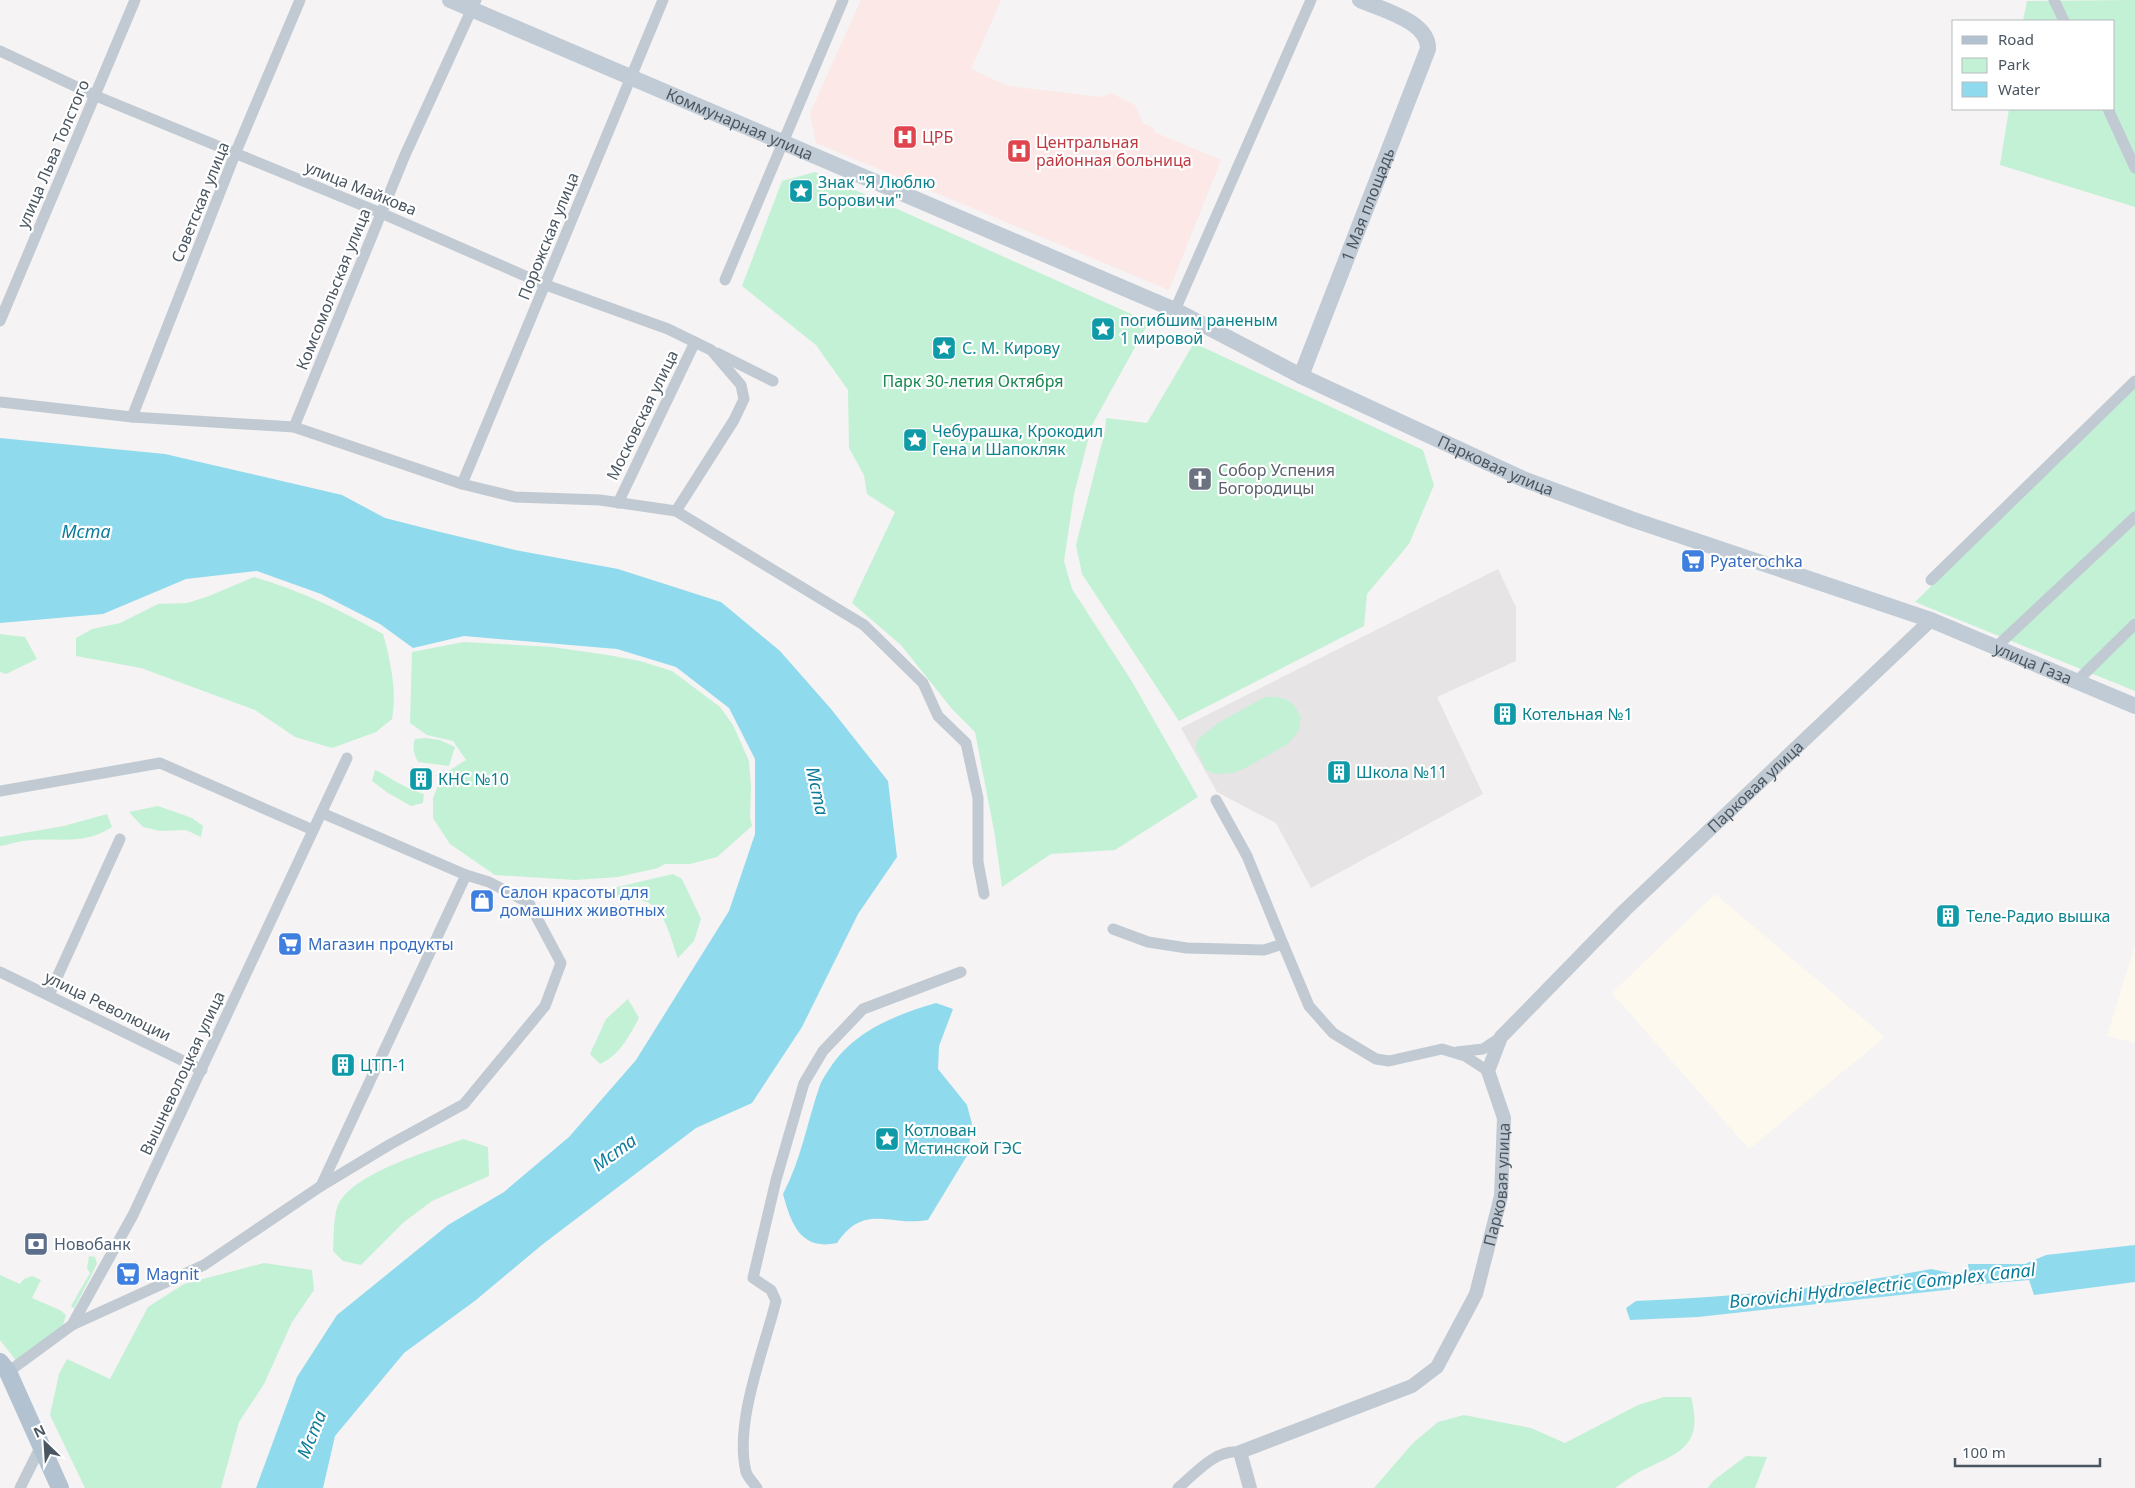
<svg xmlns="http://www.w3.org/2000/svg" width="2135" height="1488" viewBox="0 0 2135 1488" font-family="'Noto Sans',sans-serif">
	<style>
		.commercial { fill: #fdf9ef }
		.education { fill: #e6e4e5 }
		.medical { fill: #fce8e6 }
		.green { fill: #c3f1d5 }
		.water { fill: #90daee }
		.lines { fill: none; stroke-linecap: round; stroke-linejoin: round }
		.canal { stroke: #90daee; stroke-width: 10 }
		.minor { stroke: #c1cad2; stroke-width: 11 }
		.tertiary { stroke: #c1cad2; stroke-width: 14 }
		.secondary { stroke: #c1cbd6; stroke-width: 16 }
		.primary { stroke: #b3c2d1; stroke-width: 18 }
		.labels { text-anchor: middle; dominant-baseline: central; stroke-width: 4.5; stroke-linejoin: round; paint-order: stroke }
		.street-label { font-size: 16px; fill: #4a5661; stroke: #fff }
		.health-label { font-size: 16px; fill: #be3a42; stroke: #fff; text-anchor: start }
		.culture-label { font-size: 16px; fill: #0d838f; stroke: #fff; text-anchor: start }
		.park-label { font-size: 16px; fill: #17864f; stroke: #fff }
		.worship-label { font-size: 16px; fill: #5b616d; stroke: #fff; text-anchor: start }
		.shop-label { font-size: 16px; fill: #366cbe; stroke: #fff; text-anchor: start }
		.service-label { font-size: 16px; fill: #4e5e75; stroke: #fff; text-anchor: start }
		.water-label { font-size: 18px; font-style: italic; fill: #0c7c9b; stroke: #fff }
	</style>
	<rect width="100%" height="100%" fill="#f5f3f3"/>
	<g class="commercial">
		<polygon points="1715,894 1885,1037 1749,1149 1612,993"/>
		<polygon points="2135,945 2135,1043 2107,1036"/>
	</g>
	<polygon class="education" points="1498,569 1516,607 1516,661 1437,697 1483,794 1311,888 1276,823 1217,792 1181,728"/>
	<polygon class="medical" points="861,0 1001,0 971,69 1008,86 1102,97 1111,93 1135,105 1143,124 1153,127 1154,132 1221,160 1169,290 816,143 810,113"/>
	<g class="green">
		<polygon points="2135,0 2135,207 2000,165 2009,109 2114,109 2114,21 2023,21 2027,1"/>
		<polygon points="815,172 1149,322 1092,425 1074,494 1064,561 1072,589 1131,680 1198,797 1115,850 1051,854 1002,887 995,836 975,732 952,709 901,645 852,603 895,512 867,494 864,475 849,448 848,390 816,345 742,286 782,181"/>
		<polygon points="1194,343 1423,450 1434,485 1409,544 1367,594 1364,626 1179,721 1082,574 1076,545 1105,431 1106,418 1147,423"/>
		<polygon points="2135,387 2135,691 1915,602"/>
		<path d="M254 577C300 590 342 611 383 634 391 662 397 691 392 719L376 732 332 748 295 737 255 710 141 668 76 656V638L92 629 120 623 158 604 187 603 209 596Z"/>
		<polygon points="0,634 25,637 37,659 6,674 0,672"/>
		<polygon points="464,642 552,647 608,655 640,661 672,671 720,707 733,725 749,761 751,788 750,817 752,826 717,857 690,864 665,864 658,868 618,877 575,880 495,875 450,844 433,818 433,798 442,775 466,760 453,741 427,735 410,723 412,652"/>
		<path d="M1265 697C1286 697 1292 699 1301 718L1298 732 1288 744 1247 767 1233 773 1216 774 1206 770 1196 749 1197 740 1218 723Z"/>
		<path d="M426 738 440 740 455 747 449 766 418 762C414 754 412 748 415 739Z"/>
		<path d="M375 770C392 778 405 789 424 794L423 803 411 806 388 793 372 781Z"/>
		<polygon points="158,806 192,818 203,826 201,837 186,830 160,831 143,827 129,812"/>
		<path d="M107 814 112 827C81 847 57 836 23 841 16 842 8 845 0 846V837L64 826Z"/>
		<path d="M673 874 682 879 701 919 694 941 678 958C671 941 666 912 649 903 642 899 625 900 614 896L613 888Z"/>
		<path d="M628 999 639 1018C629 1036 620 1055 600 1064L590 1054 606 1019Z"/>
		<path d="M463 1139 488 1147 489 1176 432 1201 404 1222 361 1265 343 1261 333 1251C334 1238 333 1221 337 1208 348 1174 430 1151 463 1139Z"/>
		<polygon points="89,1256 95,1257 97,1264 74,1309 71,1306 90,1273 87,1268"/>
		<polygon points="264,1263 312,1270 314,1290 292,1322 264,1384 239,1422 221,1488 85,1488 50,1415 59,1374 67,1359 110,1379 148,1307 184,1284"/>
		<polygon points="0,1275 20,1284 24,1279 32,1276 41,1280 32,1298 60,1310 66,1315 63,1325 17,1362 0,1340"/>
		<path d="M1664 1397H1691C1703 1444 1683 1451 1645 1469 1634 1474 1624 1482 1615 1488H1374L1413 1443 1438 1422 1464 1415 1531 1428 1565 1443 1638 1405Z"/>
		<polygon points="1746,1456 1767,1457 1755,1488 1708,1488 1713,1481"/>
	</g>
	<g class="water">
		<polygon points="0,438 165,454 342,495 385,518 436,531 515,550 618,569 721,602 780,651 831,709 888,781 897,857 858,914 802,1027 752,1103 696,1128 543,1244 476,1300 404,1353 335,1436 323,1488 256,1488 297,1377 337,1315 448,1225 504,1192 569,1137 636,1060 729,911 755,834 755,759 729,708 676,667 617,649 464,636 413,648 380,624 321,594 257,571 186,579 103,614 0,623"/>
		<path d="M936 1003 953 1009 939 1046 938 1069 967 1105 972 1124 968 1154 928 1220C889 1227 865 1202 837 1243 800 1251 791 1223 783 1194 801 1160 807 1123 819 1088 821 1081 826 1074 830 1068 854 1031 895 1015 936 1003Z"/>
		<polygon points="2135,1245 2135,1282 2034,1295 2029,1280 1970,1285 1968,1264 2025,1264 2046,1255"/>
		<path d="M1931 1269 1951 1273 1955 1289 1698 1317 1630 1320 1626 1308 1636 1301C1735 1297 1833 1288 1931 1269Z"/>
	</g>
	<g class="lines">
		<polyline class="canal" points="1939,1280 1982,1275"/>
		<g class="minor">
			<polyline points="2054,0 2064,21"/>
			<polyline points="0,51 96,96 381,213 546,285 668,329 711,350 741,385 744,399 734,420 676,511"/>
			<polyline points="2108,109 2135,168"/>
			<polyline points="725,280 843,0"/>
			<polyline points="1175,310 1311,0"/>
			<polyline points="0,321 135,0"/>
			<polyline points="717,353 773,381"/>
			<polyline points="0,402 132,417 294,427 462,484 515,497 600,500 676,511 864,625 923,683 938,716 966,743 978,798 978,862 984,894"/>
			<polyline points="132,417 235,154 300,0"/>
			<polyline points="294,427 405,155 476,0"/>
			<polyline points="462,484 663,0"/>
			<polyline points="618,503 695,342"/>
			<polyline points="1931,580 2135,381"/>
			<polyline points="1996,647 2135,517"/>
			<polyline points="2077,681 2135,624"/>
			<polyline points="0,791 160,763 313,830"/>
			<polyline points="1216,800 1247,856 1283,944"/>
			<polyline points="1113,929 1148,942 1187,948 1264,950 1283,944 1309,1006 1333,1033 1346,1041 1376,1059 1389,1061 1442,1049 1465,1056 1488,1071"/>
			<polyline points="0,972 202,1070"/>
			<polyline points="49,995 120,839"/>
			<polyline points="1457,1052 1483,1049 1501,1037"/>
			<polyline points="321,1186 466,875"/>
			<polyline points="72,1325 204,1265 321,1186 389,1145 464,1104 545,1006 561,963 529,903 489,882 466,875 322,813"/>
			<polyline points="8,1372 72,1325 133,1215 347,758"/>
			<polyline points="20,1488 41,1446"/>
			<path d="M757 1488C754 1483 748 1478 746 1472 734 1422 764 1350 776 1301L771 1290 753 1278 776 1180 804 1083 823 1051 863 1009 961 972"/>
			<path d="M1178 1488C1196 1473 1215 1449 1240 1452"/>
		</g>
		<path class="tertiary" id="s1" d="M1250 1488 1240 1452 1412 1386 1437 1367 1476 1294 1501 1196 1504 1118 1488 1071 1501 1037 1625 910 1931 620"/>
		<g class="secondary">
			<path id="s2" d="M450 0 1175 310 1301 376 1523 479 1631 519 1931 620 2135 706"/>
			<path id="s3" d="M1301 376 1428 49C1429 21 1382 10 1360 0"/>
		</g>
		<polyline class="primary" points="0,1362 8,1372 60,1488"/>
	</g>
	<defs>
		<symbol id="hospital-square" viewBox="-11 -11 22 22"><rect x="-9" y="-9" width="18" height="18" rx="4" fill="#e0444e" stroke="#fff"/><path d="M-5-5h3v3.5h4V-5h3V5h-3V1.5h-4V5h-3Z" fill="#fff"/></symbol>
		<symbol id="sight-square" viewBox="-11 -11 22 22"><rect x="-9" y="-9" width="18" height="18" rx="4" fill="#0f9aa8" stroke="#fff"/><path d="M0-6L1.8-2.2L6-1.7L2.9 1.2L3.7 5.4L0 3.3L-3.7 5.4L-2.9 1.2L-6-1.7L-1.8-2.2Z" fill="#fff"/></symbol>
		<symbol id="church-square" viewBox="-11 -11 22 22"><rect x="-9" y="-9" width="18" height="18" rx="4" fill="#6b7280" stroke="#fff"/><path d="M-1.2-6h2.4v3.5h3.3v2.4h-3.3V6h-2.4V-.1h-3.3v-2.4h3.3Z" fill="#fff"/></symbol>
		<symbol id="supermarket-square" viewBox="-11 -11 22 22"><rect x="-9" y="-9" width="18" height="18" rx="4" fill="#3f7fe0" stroke="#fff"/><path d="M-6-5.5h2.5l.6 2H6L4.5 2H-2.5L-4.4-4H-6ZM-1.5 3.2a1.3 1.3 0 1 0 .1 0ZM3 3.2a1.3 1.3 0 1 0 .1 0Z" fill="#fff"/></symbol>
		<symbol id="building-square" viewBox="-11 -11 22 22"><rect x="-9" y="-9" width="18" height="18" rx="4" fill="#0f9aa8" stroke="#fff"/><path d="M-4-6H4V6H1V3H-1V6H-4ZM-2.5-4.3h1.7v1.8h-1.7ZM.8-4.3h1.7v1.8H.8ZM-2.5-1h1.7V.8h-1.7ZM.8-1h1.7V.8H.8Z" fill="#fff"/></symbol>
		<symbol id="shop-square" viewBox="-11 -11 22 22"><rect x="-9" y="-9" width="18" height="18" rx="4" fill="#3f7fe0" stroke="#fff"/><path d="M-5-2.5h2.3a2.7 3.5 0 0 1 5.4 0H5L5.5 6h-11ZM-1.5-2.5h3a1.5 2.3 0 0 0-3 0Z" fill="#fff"/></symbol>
		<symbol id="bank-square" viewBox="-11 -11 22 22"><rect x="-9" y="-9" width="18" height="18" rx="4" fill="#5c6f8a" stroke="#fff"/><path d="M-6-4H6V4H-6ZM0-2.3a2.3 2.3 0 1 0 0 4.6a2.3 2.3 0 1 0 0-4.6Z" fill="#fff"/></symbol>
	</defs>
	<g fill-rule="evenodd">
		<use href="#hospital-square" x="891" y="123" width="28" height="28"/>
		<use href="#hospital-square" x="1005" y="137" width="28" height="28"/>
		<use href="#sight-square" x="787" y="177" width="28" height="28"/>
		<use href="#sight-square" x="1089" y="315" width="28" height="28"/>
		<use href="#sight-square" x="930" y="334" width="28" height="28"/>
		<use href="#sight-square" x="901" y="426" width="28" height="28"/>
		<use href="#church-square" x="1186" y="465" width="28" height="28"/>
		<use href="#supermarket-square" x="1679" y="547" width="28" height="28"/>
		<use href="#building-square" x="1491" y="700" width="28" height="28"/>
		<use href="#building-square" x="1325" y="758" width="28" height="28"/>
		<use href="#building-square" x="407" y="765" width="28" height="28"/>
		<use href="#shop-square" x="468" y="887" width="28" height="28"/>
		<use href="#building-square" x="1934" y="902" width="28" height="28"/>
		<use href="#supermarket-square" x="276" y="930" width="28" height="28"/>
		<use href="#building-square" x="329" y="1051" width="28" height="28"/>
		<use href="#sight-square" x="873" y="1125" width="28" height="28"/>
		<use href="#bank-square" x="22" y="1230" width="28" height="28"/>
		<use href="#supermarket-square" x="114" y="1260" width="28" height="28"/>
	</g>
	<g class="labels">
		<g class="street-label">
			<text stroke="none"><textPath href="#s2" startOffset="315">Коммунарная улица</textPath></text>
			<text transform="translate(53 154) rotate(-67)">улица Льва Толстого</text>
			<text transform="translate(361 188) rotate(22)">улица Майкова</text>
			<text transform="translate(200 202) rotate(-68)">Советская улица</text>
			<text stroke="none"><textPath href="#s3" startOffset="184">1 Мая площадь</textPath></text>
			<text transform="translate(548 236) rotate(-68)">Порожская улица</text>
			<text transform="translate(333 289) rotate(-68)">Комсомольская улица</text>
			<text transform="translate(642 415) rotate(-64)">Московская улица</text>
			<text stroke="none"><textPath href="#s2" startOffset="1145">Парковая улица</textPath></text>
			<text stroke="none"><textPath href="#s2" startOffset="1718">улица Газа</textPath></text>
			<text stroke="none"><textPath href="#s1" startOffset="958">Парковая улица</textPath></text>
			<text transform="translate(108 1006) rotate(26)">улица Революции</text>
			<text transform="translate(182 1073) rotate(-65)">Вышневолоцкая улица</text>
			<text stroke="none"><textPath href="#s1" startOffset="448">Парковая улица</textPath></text>
		</g>
		<g class="health-label">
			<text x="922" y="137">ЦРБ</text>
			<text x="1036" y="142">Центральная<tspan x="1036" dy="18">районная больница</tspan></text>
		</g>
		<g class="culture-label">
			<text x="818" y="182">Знак "Я Люблю<tspan x="818" dy="18">Боровичи"</tspan></text>
			<text x="1120" y="320">погибшим раненым<tspan x="1120" dy="18">1 мировой</tspan></text>
			<text x="962" y="348">С. М. Кирову</text>
			<text x="932" y="431">Чебурашка, Крокодил<tspan x="932" dy="18">Гена и Шапокляк</tspan></text>
			<text x="1522" y="714">Котельная №1</text>
			<text x="1356" y="772">Школа №11</text>
			<text x="438" y="779">КНС №10</text>
			<text x="1966" y="916">Теле-Радио вышка</text>
			<text x="360" y="1065">ЦТП-1</text>
			<text x="904" y="1130">Котлован<tspan x="904" dy="18">Мстинской ГЭС</tspan></text>
		</g>
		<g class="park-label">
			<text x="973" y="381">Парк 30-летия Октября</text>
		</g>
		<g class="worship-label">
			<text x="1218" y="470">Собор Успения<tspan x="1218" dy="18">Богородицы</tspan></text>
		</g>
		<g class="shop-label">
			<text x="1710" y="561">Pyaterochka</text>
			<text x="500" y="892">Салон красоты для<tspan x="500" dy="18">домашних животных</tspan></text>
			<text x="308" y="944">Магазин продукты</text>
			<text x="146" y="1274">Magnit</text>
		</g>
		<g class="service-label">
			<text x="54" y="1244">Новобанк</text>
		</g>
		<g class="water-label">
			<text x="86" y="531">Мста</text>
			<text transform="translate(818 791) rotate(78)">Мста</text>
			<text transform="translate(614 1152) rotate(-36)">Мста</text>
			<text transform="translate(1882 1285) rotate(-6)">Borovichi Hydroelectric Complex Canal</text>
			<text transform="translate(311 1434) rotate(-68)">Мста</text>
		</g>
	</g>
	<rect x="1952" y="20" width="162" height="90" fill="#ffffff" stroke="#b7bbc0"/>
	<rect x="1962" y="36" width="25" height="8" fill="#b3c2d1" stroke="#b7bbc0"/>
	<text x="1998" y="45" font-size="15" fill="#4a5661">Road</text>
	<rect x="1962" y="58" width="25" height="15" fill="#c3f1d5" stroke="#b7bbc0"/>
	<text x="1998" y="70" font-size="15" fill="#4a5661">Park</text>
	<rect x="1962" y="82" width="25" height="15" fill="#90daee" stroke="#b7bbc0"/>
	<text x="1998" y="95" font-size="15" fill="#4a5661">Water</text>
	<g transform="translate(45 1443) rotate(335)" stroke="#ffffff" stroke-width="4" paint-order="stroke">
	<path d="M0-4L9 19L0 12L-9 19Z" fill="#4a5661"/>
	<text y="-8" font-size="14" font-weight="bold" text-anchor="middle" fill="#4a5661">N</text>
	</g>
	<path d="M1955 1458v8h145v-8" fill="none" stroke="#4a5661" stroke-width="2.5"/>
	<text x="1962" y="1458" font-size="15" fill="#4a5661" stroke="#ffffff" stroke-width="4" paint-order="stroke">100 m</text>
</svg>
